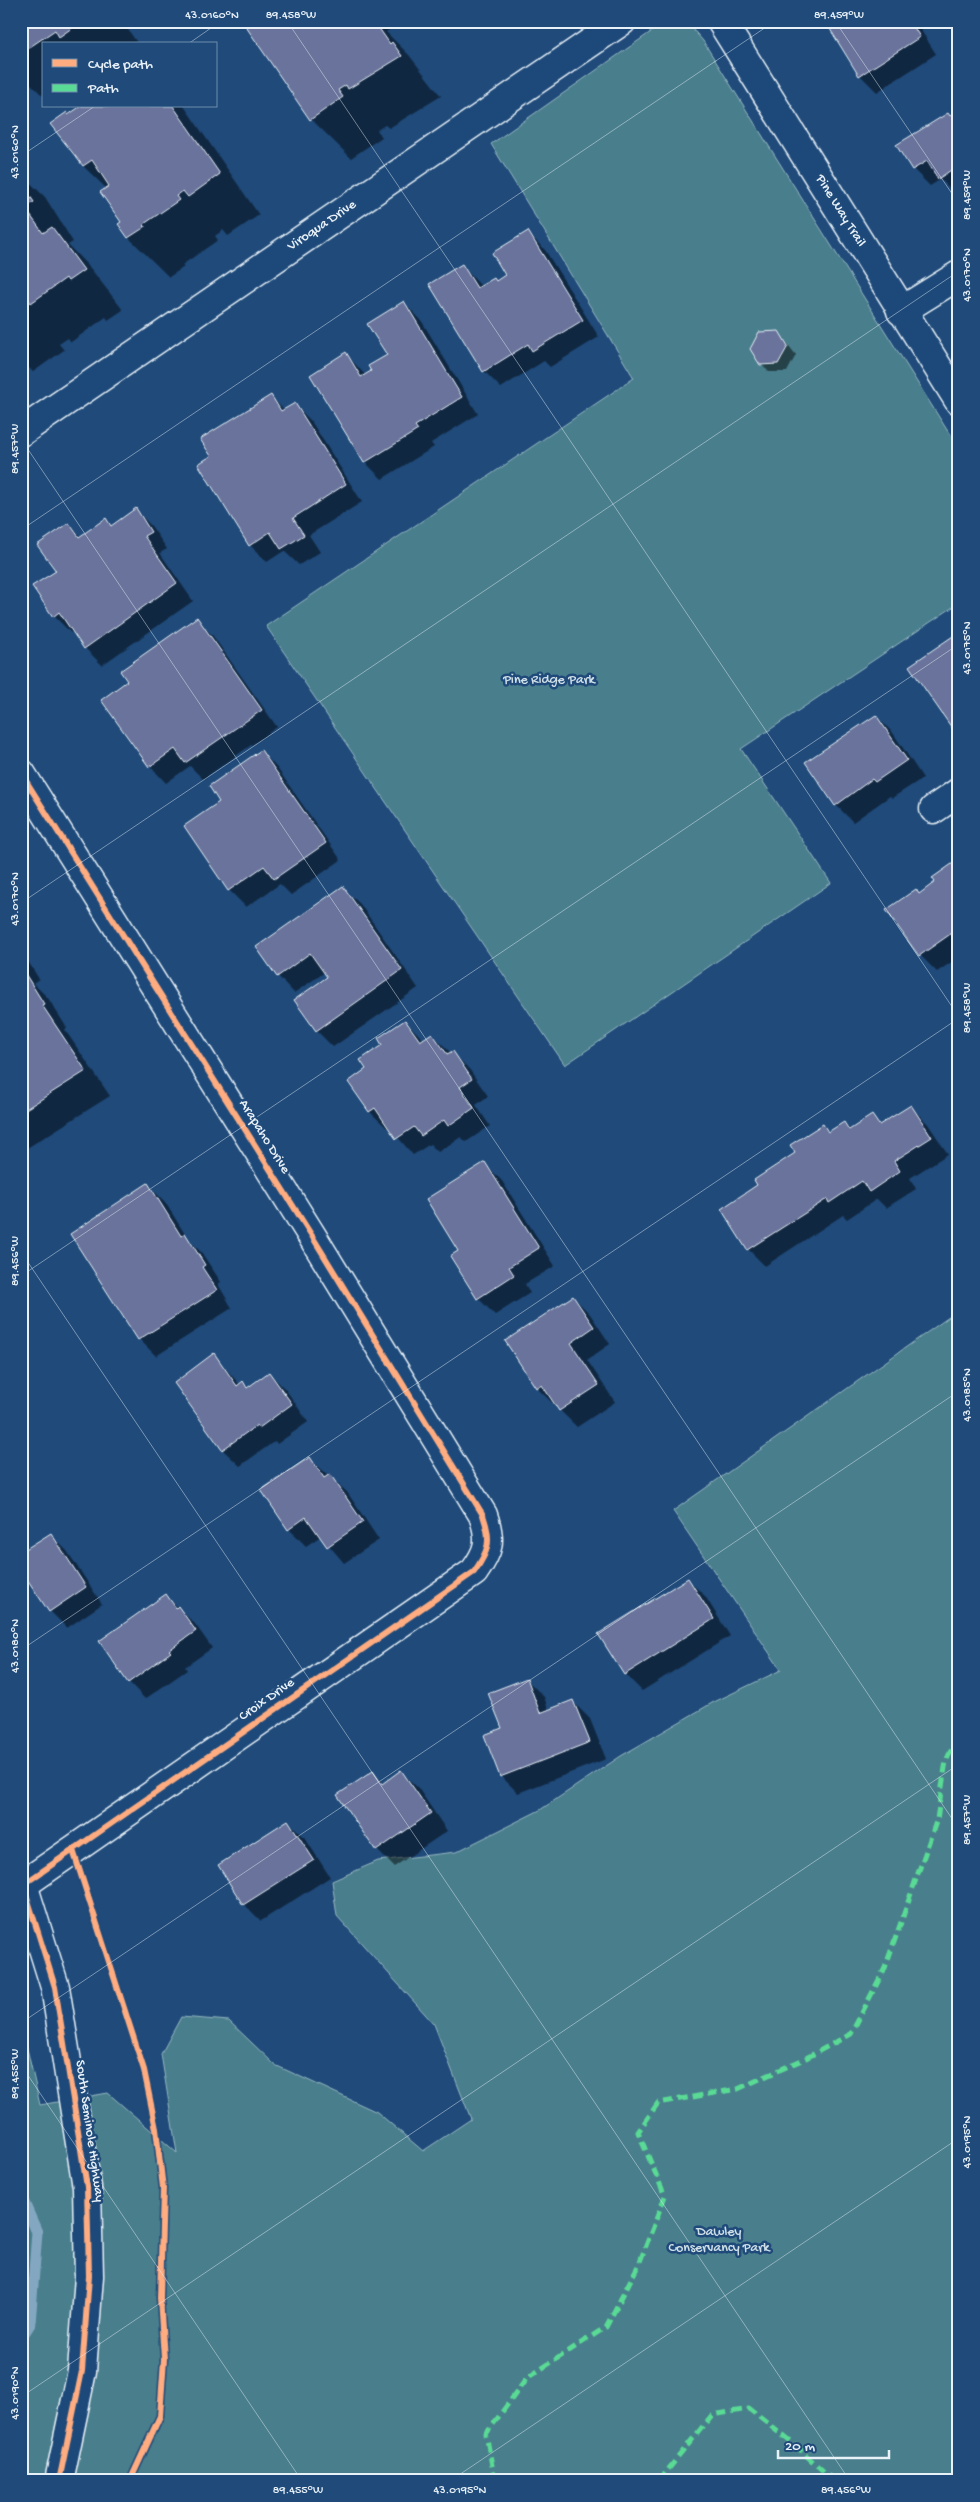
<svg xmlns="http://www.w3.org/2000/svg" width="980" height="2502" viewBox="0 0 980 2502" font-family="'Gochi Hand',sans-serif">
	<style>
		.green { fill: #497e8c; stroke: #98b8c2 }
		.shadow { fill: #0007 }
		.lines { fill: none; stroke-linecap: round; stroke-linejoin: round }
		.stream { stroke: #83a7c1; stroke-width: 11 }
		.building { fill: #6a739b; stroke: #e8f1f8 }
		.minor-casing { stroke: #e8f1f8; stroke-width: 31 }
		.tertiary-casing { stroke: #e8f1f8; stroke-width: 31 }
		.minor { stroke: #1f4a7a; stroke-width: 28 }
		.tertiary { stroke: #1f4a7a; stroke-width: 28 }
		.quiet { stroke: #5adb95; stroke-width: 5; stroke-dasharray: 10 5; stroke-linecap: butt }
		.cycleway-casing { stroke: #1f4a7a; stroke-width: 9 }
		.cycleway { stroke: #ffac80; stroke-width: 6 }
		.ticks { fill: none; stroke: #e8f1f8; stroke-width: 1; stroke-opacity: 0.45 }
		.labels { text-anchor: middle; dominant-baseline: central; stroke-width: 5; stroke-linejoin: round; paint-order: stroke }
		.street-label { font-size: 14px; fill: #e8f1f8; stroke: #1f4a7a }
		.park-label { font-size: 14px; fill: #d0e0e8; stroke: #1f4a7a }
		.neatline { fill: none; stroke: #e8f1f8; stroke-width: 2 }
		.ticks-label { font-size: 12px; text-anchor: middle; fill: #e8f1f8 }
	</style>
	<rect width="100%" height="100%" fill="#1f4a7a"/>
	<filter id="ink" filterUnits="userSpaceOnUse"><feTurbulence type="fractalNoise" baseFrequency=".02" numOctaves="2"/><feDisplacementMap in="SourceGraphic" scale="10" xChannelSelector="R" yChannelSelector="G"/><feConvolveMatrix kernelMatrix="1 2 1 2 8 2 1 2 1" color-interpolation-filters="sRGB"/></filter>
	<g filter="url(#ink)">
		<g class="green">
			<polygon points="673,23 690,26 703,41 959,449 959,603 741,749 831,883 565,1065 266,626 634,378 491,144 658,27"/>
			<polygon points="959,1310 959,2481 21,2481 21,2022 40,2105 108,2093 177,2153 161,2054 181,2017 229,2021 275,2065 377,2112 423,2151 471,2119 434,2024 337,1916 332,1881 378,1861 456,1852 540,1810 621,1756 712,1703 781,1670 673,1511"/>
		</g>
		<g class="shadow">
			<polygon points="21,21 122,21 138,44 44,44 44,97 21,74"/>
			<polygon points="244,21 386,21 390,29 386,32 409,55 441,96 389,128 385,125 377,130 382,137 351,158 311,119"/>
			<polygon points="826,21 915,21 936,54 877,92 860,75"/>
			<polygon points="81,106 184,106 259,215 228,236 223,230 215,236 218,240 182,265 184,267 169,277 129,238 120,224 122,222 107,189 83,166 52,124"/>
			<polygon points="959,112 959,193 956,195 941,179 930,186 913,169 948,114 951,117"/>
			<polygon points="21,174 45,197 73,242 68,245 91,269 123,310 108,320 106,317 71,342 68,338 59,344 64,350 33,372 21,360"/>
			<polygon points="528,233 545,250 599,337 550,367 544,361 501,388 484,371 462,266 482,287 496,282 507,275"/>
			<polygon points="404,303 421,320 478,414 431,443 434,447 382,479 365,462 311,375 346,354 366,376 373,372 388,355"/>
			<polygon points="779,333 796,355 787,372 769,372 761,364"/>
			<polygon points="271,397 284,410 294,404 311,421 362,502 309,535 320,552 299,565 284,551 267,562 250,545 212,456"/>
			<polygon points="136,510 152,527 167,549 160,553 193,601 102,665 85,648 73,631 71,633 54,616 34,587 57,571 69,524 81,537 105,520 112,527"/>
			<polygon points="196,619 213,636 277,727 203,779 190,766 166,783 150,766 129,682"/>
			<polygon points="959,634 959,735 954,730"/>
			<polygon points="876,716 893,733 923,778 892,798 890,796 853,822 836,805"/>
			<polygon points="261,751 277,768 341,860 291,895 280,884 246,907 229,890 185,827 221,802"/>
			<polygon points="959,860 959,957 937,972 920,955 888,910 916,891 920,895 937,882"/>
			<polygon points="343,888 360,904 418,988 333,1047 316,1030 329,977 325,972 294,993 278,976"/>
			<polygon points="21,950 39,979 33,983 48,998 67,1028 65,1030 110,1096 27,1148 21,1142"/>
			<polygon points="405,1021 424,1040 432,1034 451,1053 452,1052 469,1069 488,1096 476,1105 490,1126 466,1142 461,1137 438,1152 430,1144 413,1155 389,1127 387,1128 370,1112 368,1069 384,1045"/>
			<polygon points="911,1107 928,1124 948,1154 910,1178 916,1189 886,1208 877,1199 847,1219 843,1215 765,1266 748,1249 758,1186 797,1154 823,1126 829,1132 844,1123 851,1130 872,1117 881,1126"/>
			<polygon points="485,1164 502,1181 555,1266 525,1284 530,1293 495,1315 478,1298 460,1251"/>
			<polygon points="148,1185 165,1202 188,1239 201,1252 221,1282 218,1284 232,1308 156,1356 139,1339 72,1234"/>
			<polygon points="573,1297 590,1314 610,1344 587,1360 615,1402 577,1427 537,1388 507,1341"/>
			<polygon points="214,1355 240,1385 243,1383 249,1388 269,1373 286,1390 308,1422 277,1444 275,1441 240,1466 223,1450 175,1383"/>
			<polygon points="310,1459 347,1492 379,1540 344,1563 321,1536 306,1546 289,1529"/>
			<polygon points="51,1535 67,1551 102,1604 67,1628 50,1611"/>
			<polygon points="688,1580 705,1596 730,1636 642,1691 625,1674"/>
			<polygon points="166,1596 195,1624 212,1648 185,1667 187,1670 145,1699 129,1682"/>
			<polygon points="527,1680 544,1697 549,1711 573,1702 590,1719 606,1759 518,1793 501,1776 503,1728"/>
			<polygon points="373,1772 384,1784 401,1772 418,1788 447,1831 394,1867 377,1850 339,1796"/>
			<polygon points="288,1821 305,1838 330,1877 261,1921 244,1904"/>
		</g>
		<g class="lines">
			<polyline class="stream" points="21,2196 37,2232 30,2324 21,2338"/>
		</g>
		<g class="building">
			<polygon points="21,21 82,21 59,37 55,30 21,53"/>
			<polygon points="242,21 374,21 390,44 392,42 402,56 348,89 346,85 338,90 343,97 310,120"/>
			<polygon points="825,21 910,21 920,37 859,76"/>
			<polygon points="81,106 173,106 220,174 188,197 183,191 176,196 179,200 144,224 145,227 128,238 118,224 121,222 100,192 109,186 92,160 83,166 50,124 67,112 68,115"/>
			<polygon points="959,110 959,176 954,168 938,179 927,161 912,170 896,145 948,113 950,116"/>
			<polygon points="21,183 34,202 25,208 43,233 52,227 84,270 68,281 66,278 31,303 28,299 21,303"/>
			<polygon points="528,231 583,320 532,351 528,344 483,372 429,284 462,264 477,288 494,278 496,281 505,275 492,253"/>
			<polygon points="404,301 462,397 415,426 418,430 364,463 310,375 346,352 361,377 371,371 368,366 387,355 367,324"/>
			<polygon points="779,331 788,346 778,364 760,365 750,349 759,332"/>
			<polygon points="271,395 281,411 295,403 346,484 293,518 304,535 281,549 270,532 249,546 198,464 211,456 200,439"/>
			<polygon points="136,508 151,532 144,536 177,583 84,649 59,612 53,617 32,586 56,571 37,545 69,523 79,537 106,518 111,526"/>
			<polygon points="197,617 262,710 185,763 175,749 149,767 101,700 127,681 120,671"/>
			<polygon points="959,632 959,728 954,731 909,666"/>
			<polygon points="876,715 907,760 875,782 872,779 835,806 805,762"/>
			<polygon points="261,750 326,843 274,879 264,866 228,891 184,826 219,802 209,786"/>
			<polygon points="959,859 959,911 957,913 959,928 919,956 886,910 916,889 919,894 935,882 932,878"/>
			<polygon points="343,886 402,970 316,1031 294,1000 327,977 310,953 277,977 256,947"/>
			<polygon points="24,972 44,1004 42,1005 86,1071 21,1112 21,974"/>
			<polygon points="405,1020 420,1041 432,1033 447,1054 453,1051 472,1079 460,1087 474,1108 448,1126 444,1120 421,1136 414,1127 396,1139 375,1108 369,1112 348,1082 366,1069 360,1060 382,1045 378,1038"/>
			<polygon points="911,1105 932,1137 894,1161 900,1171 869,1192 862,1181 829,1203 827,1199 747,1250 721,1209 757,1185 754,1180 795,1153 790,1145 823,1124 828,1132 844,1122 849,1130 872,1115 879,1125"/>
			<polygon points="485,1162 539,1248 509,1267 514,1275 477,1299 450,1256 458,1251 426,1199"/>
			<polygon points="148,1183 181,1236 185,1233 205,1265 202,1267 217,1290 138,1340 70,1234"/>
			<polygon points="573,1296 594,1327 571,1343 599,1385 559,1411 542,1385 536,1388 505,1341"/>
			<polygon points="214,1353 237,1386 243,1381 247,1388 269,1372 292,1404 259,1428 257,1425 222,1450 174,1383"/>
			<polygon points="310,1457 324,1478 330,1474 363,1522 327,1547 306,1517 288,1530 261,1490"/>
			<polygon points="51,1533 86,1587 49,1612 21,1570 21,1552"/>
			<polygon points="688,1578 714,1619 624,1675 598,1634"/>
			<polygon points="166,1594 176,1608 178,1606 196,1631 169,1650 171,1652 128,1683 99,1641"/>
			<polygon points="527,1678 540,1713 573,1700 590,1742 500,1777 484,1735 502,1728 488,1693"/>
			<polygon points="401,1770 431,1813 376,1851 337,1795 373,1771 382,1784"/>
			<polygon points="288,1820 314,1860 243,1905 218,1865"/>
		</g>
		<g class="lines">
			<defs>
				<g id="minor">
					<polyline points="721,21 959,401"/>
					<polyline points="901,311 959,275"/>
					<polyline points="21,432 622,21"/>
					<path d="M21 773 312 1236 483 1515C492 1541 489 1551 474 1572L24 1884"/>
					<polyline points="934,809 959,792"/>
				</g>
				<polyline id="tertiary" points="21,1878 55,1987 87,2187 89,2276 82,2371 59,2481"/>
			</defs>
			<use href="#minor" class="minor-casing"/>
			<use href="#tertiary" class="tertiary-casing"/>
			<use href="#minor" class="minor"/>
			<use href="#tertiary" class="tertiary"/>
			<g class="quiet">
				<polyline points="495,2481 486,2434 527,2378 606,2327 639,2264 665,2196 638,2132 658,2103 738,2089 806,2058 851,2034 885,1968 937,1819 946,1761 959,1734"/>
				<polyline points="659,2481 712,2415 749,2409 796,2446 834,2481"/>
			</g>
			<defs>
				<g id="cycleway">
					<path d="M21 773 312 1236 483 1515C492 1541 489 1551 474 1572L24 1884"/>
					<polyline points="73,1850 144,2070 156,2129 163,2188 160,2298 164,2359 160,2416 130,2481"/>
					<polyline points="21,1878 55,1987 87,2187 89,2276 82,2371 59,2481"/>
				</g>
			</defs>
			<use href="#cycleway" class="cycleway-casing"/>
			<use href="#cycleway" class="cycleway"/>
		</g>
	</g>
	<path class="ticks" d="M287 21 959 1017M835 21 959 204M188 44 221 21M21 156 95 106M21 439 959 1829M21 530 775 21M21 903 959 271M21 1252 850 2481M21 1276 959 644M21 1650 959 1018M21 2023 959 1391M21 2065 302 2481M21 2397 959 1764M450 2481 959 2138"/>
	<g class="labels">
		<g class="street-label">
			<text transform="translate(840 211) rotate(58)">Pine Way Trail</text>
			<text transform="translate(322 226) rotate(-34)">Viroqua Drive</text>
			<text transform="translate(264 1137) rotate(58)">Arapaho Drive</text>
			<text transform="translate(267 1700) rotate(-35)">Croix Drive</text>
			<text transform="translate(89 2131) rotate(82)">South Seminole Highway</text>
		</g>
		<g class="park-label">
			<text x="549" y="680">Pine Ridge Park</text>
			<text x="719" y="2232">Dawley<tspan x="719" dy="16">Conservancy Park</tspan></text>
		</g>
	</g>
	<rect width="980" height="2502" fill="none" stroke="#1f4a7a" stroke-width="55"/>
	<rect x="42" y="42" width="175" height="65" fill="#1f4a7a" stroke="#6f8dac"/>
	<rect x="52" y="59" width="25" height="8" fill="#ffac80" stroke="#6f8dac"/>
	<text x="88" y="68" font-size="15" fill="#e8f1f8">Cycle path</text>
	<rect x="52" y="84" width="25" height="8" fill="#5adb95" stroke="#6f8dac"/>
	<text x="88" y="92" font-size="15" fill="#e8f1f8">Path</text>
	<path d="M778 2450v8h111v-8" fill="none" stroke="#e8f1f8" stroke-width="2.5"/>
	<text x="785" y="2450" font-size="15" fill="#e8f1f8" stroke="#1f4a7a" stroke-width="4" paint-order="stroke">20 m</text>
	<rect x="28" y="28" width="924" height="2446" class="neatline"/>
	<g class="ticks-label">
		<text x="212" y="18">43.0160°N</text>
		<text x="291" y="18">89.458°W</text>
		<text x="839" y="18">89.459°W</text>
		<text transform="translate(14 152) rotate(-90)" y="4">43.0160°N</text>
		<text transform="translate(966 195) rotate(-90)" y="4">89.459°W</text>
		<text transform="translate(966 275) rotate(-90)" y="4">43.0170°N</text>
		<text transform="translate(14 449) rotate(-90)" y="4">89.457°W</text>
		<text transform="translate(966 648) rotate(-90)" y="4">43.0175°N</text>
		<text transform="translate(14 899) rotate(-90)" y="4">43.0170°N</text>
		<text transform="translate(966 1008) rotate(-90)" y="4">89.458°W</text>
		<text transform="translate(14 1261) rotate(-90)" y="4">89.456°W</text>
		<text transform="translate(966 1395) rotate(-90)" y="4">43.0185°N</text>
		<text transform="translate(14 1646) rotate(-90)" y="4">43.0180°N</text>
		<text transform="translate(966 1820) rotate(-90)" y="4">89.457°W</text>
		<text transform="translate(14 2074) rotate(-90)" y="4">89.455°W</text>
		<text transform="translate(966 2142) rotate(-90)" y="4">43.0195°N</text>
		<text transform="translate(14 2393) rotate(-90)" y="4">43.0190°N</text>
		<text x="298" y="2493">89.455°W</text>
		<text x="460" y="2493">43.0195°N</text>
		<text x="846" y="2493">89.456°W</text>
	</g>
</svg>
